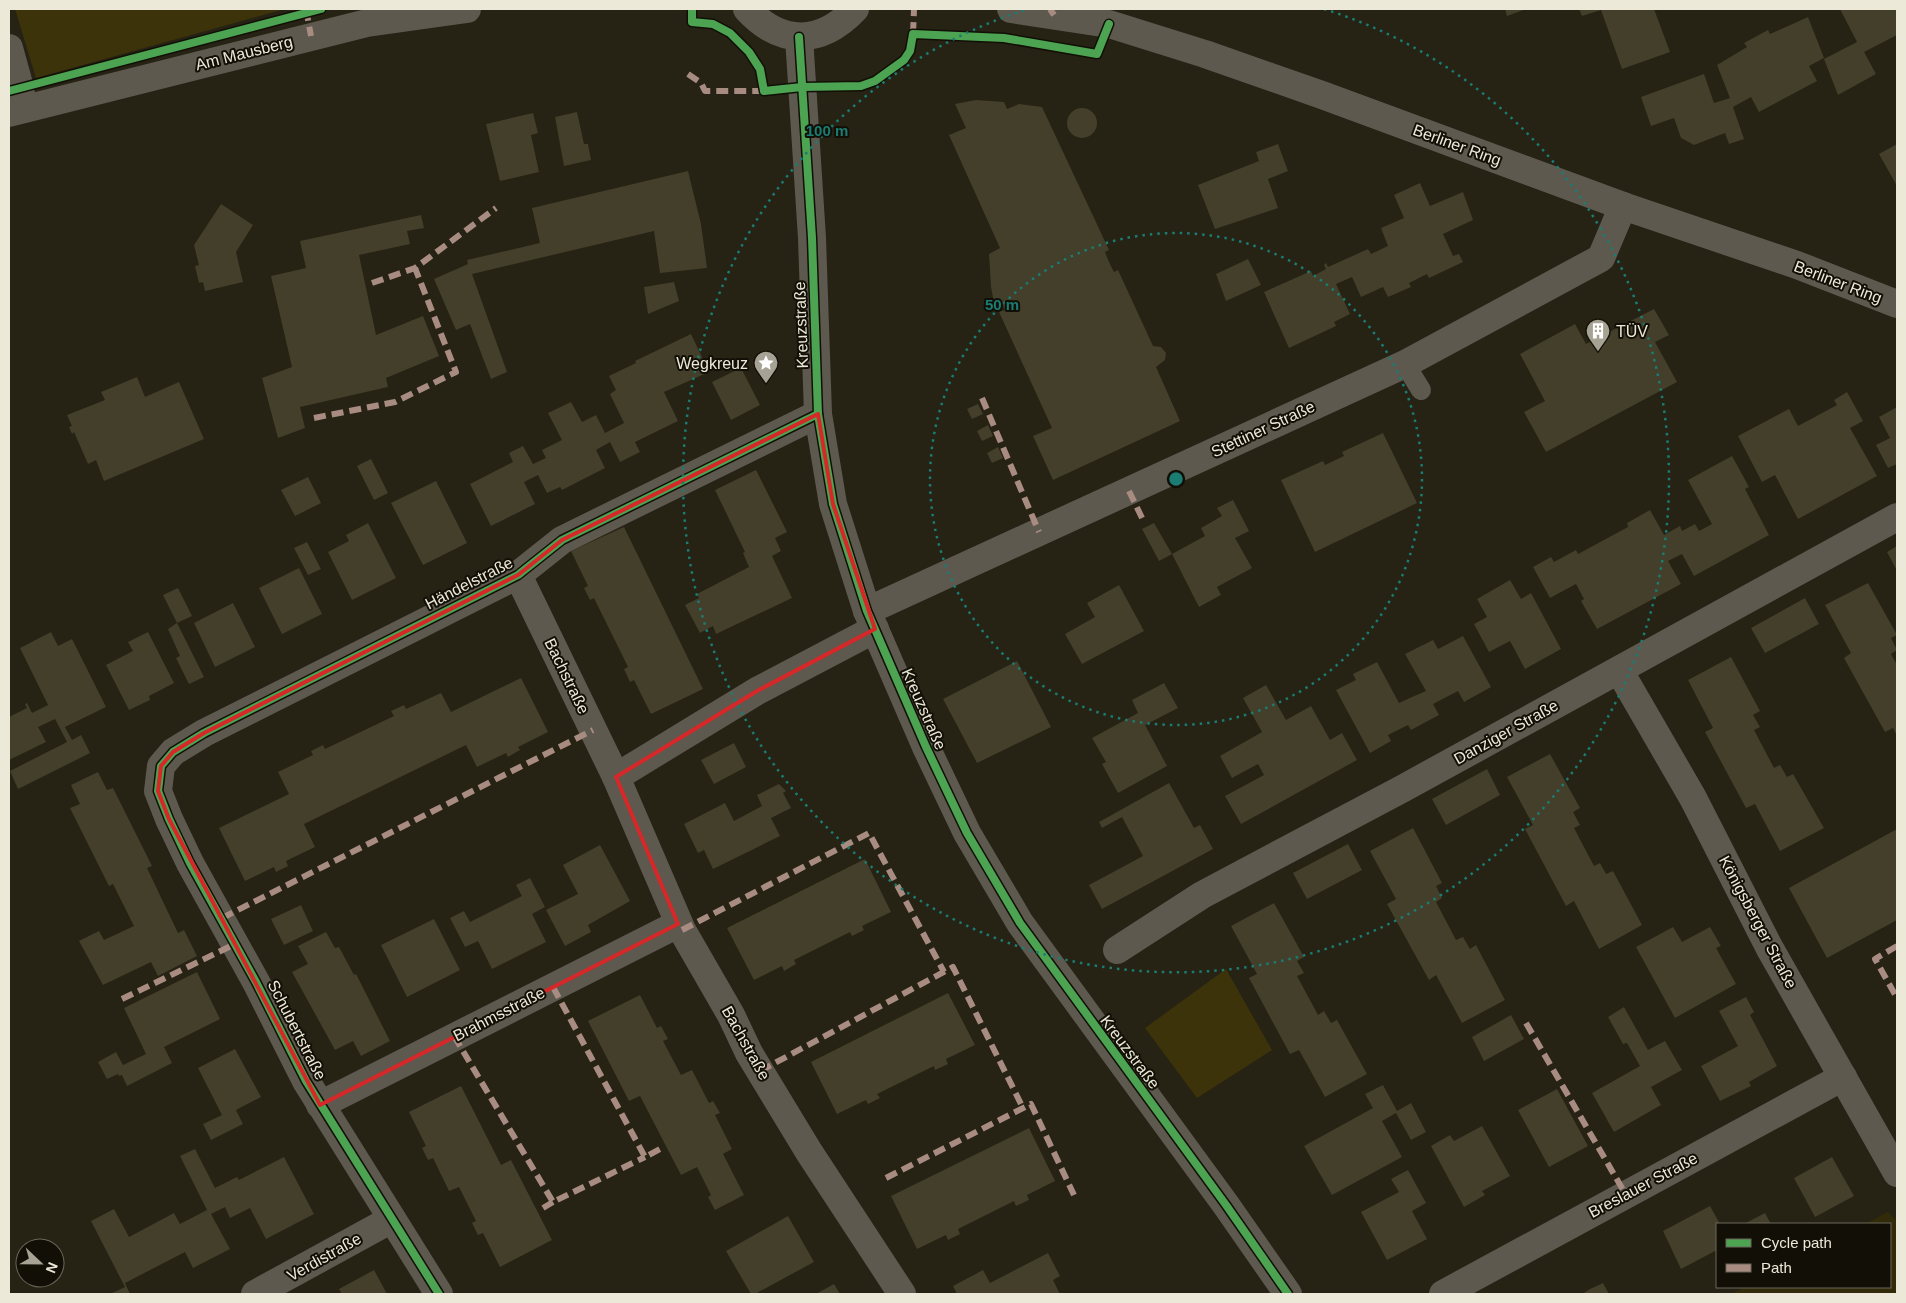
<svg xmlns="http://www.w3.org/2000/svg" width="1906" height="1303" viewBox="0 0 1906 1303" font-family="Arial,sans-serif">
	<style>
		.built { fill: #322b0a }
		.green { fill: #3d330a }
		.building { fill: #443f2a }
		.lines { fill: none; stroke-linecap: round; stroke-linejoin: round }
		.lane { stroke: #5d594f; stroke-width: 20 }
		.street { stroke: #5d594f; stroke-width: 28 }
		.secondary { stroke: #5d594f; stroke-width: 28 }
		.quiet { stroke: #a88b81; stroke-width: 6; stroke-dasharray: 12 6; stroke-linecap: butt }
		.cycleway-casing { stroke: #121006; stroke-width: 11 }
		.cycleway { stroke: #4ca352; stroke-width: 8 }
		.marked { fill: none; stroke: #d62828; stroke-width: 4; stroke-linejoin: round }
		.ring { fill: none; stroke: #1a7c73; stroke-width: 2.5; stroke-dasharray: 2.5 5 }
		.labels { text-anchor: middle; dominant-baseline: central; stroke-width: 4; stroke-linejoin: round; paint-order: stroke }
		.street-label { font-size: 16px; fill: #ede9d9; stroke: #121006 }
		.poi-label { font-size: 16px; fill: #ede9d9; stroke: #121006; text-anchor: start }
		.centre { fill: #1a7c73; stroke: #121006; stroke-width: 2.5 }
		.ring-label { font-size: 15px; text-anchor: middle; font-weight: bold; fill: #1a7c73; stroke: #121006; stroke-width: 4; stroke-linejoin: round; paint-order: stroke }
	</style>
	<rect width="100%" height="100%" fill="#262214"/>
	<polygon class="built" points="1888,1212 1897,1221 1897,1294 1731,1294 1745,1287 1890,1287 1890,1224 1865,1224"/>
	<g class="green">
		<polygon points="15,9 285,9 36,78"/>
		<polygon points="1226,969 1272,1050 1197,1098 1145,1028"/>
	</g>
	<g class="building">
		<polygon points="1505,9 1526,9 1507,16"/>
		<polygon points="1579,9 1654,9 1670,52 1622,69 1601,10 1582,16"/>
		<polygon points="1840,9 1897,9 1897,35 1864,52 1876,74 1838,95 1824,59 1857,42"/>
		<polygon points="1808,17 1824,58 1809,66 1817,81 1759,112 1751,97 1733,107 1744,139 1729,144 1725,133 1694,145 1681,138 1674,118 1651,126 1641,97 1704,74 1714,103 1730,98 1717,65 1747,47 1744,43 1768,30 1770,34"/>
		<polygon points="976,100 1004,102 1007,109 1019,104 1042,107 1109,250 1105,252 1109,262 1114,272 1118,270 1153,346 1161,347 1166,353 1165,360 1156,367 1180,421 1053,480 1033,436 1052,428 999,312 1005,310 1000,300 994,303 991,287 989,254 1000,248 949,135 966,128 955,104"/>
		<circle cx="1082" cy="123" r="15"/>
		<polygon points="577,112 584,144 588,144 591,160 564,166 555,117"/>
		<polygon points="533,113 538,133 531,135 539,172 500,181 486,124"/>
		<polygon points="1278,144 1288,171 1268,179 1278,208 1215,229 1198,185 1259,161 1256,152"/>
		<polygon points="1897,144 1897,186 1879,154"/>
		<polygon points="688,171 701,224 707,268 660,273 654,231 472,274 507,372 491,379 470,324 456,330 434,279 468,264 467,260 540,243 532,208"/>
		<polygon points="1420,183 1430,206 1463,192 1473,220 1443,234 1453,256 1459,254 1463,262 1429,278 1427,274 1409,283 1411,287 1388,297 1383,287 1361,297 1352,277 1336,284 1350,314 1334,322 1336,326 1289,348 1264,292 1311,271 1313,276 1326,269 1324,265 1326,263 1328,267 1368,249 1371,254 1388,246 1381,228 1404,218 1394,195"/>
		<polygon points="221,204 253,225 236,252 243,282 205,291 203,282 199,283 195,266 199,265 194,245"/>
		<polygon points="421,215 424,228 407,231 410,244 359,255 376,335 423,316 439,356 386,378 388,387 300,407 305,428 278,438 262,378 292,367 271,276 306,268 300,241"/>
		<polygon points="1248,259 1261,285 1226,301 1216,274"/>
		<polygon points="674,282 679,301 648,314 644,287"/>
		<polygon points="1654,309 1669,335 1655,342 1677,382 1546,452 1524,412 1545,401 1520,354 1575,324 1586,344"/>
		<polygon points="691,334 709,372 664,392 678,421 635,442 640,452 620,462 610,442 596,450 605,468 562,490 560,487 547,493 538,475 524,482 535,504 491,526 470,484 513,462 509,453 523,446 533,464 546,458 542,450 562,440 548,413 571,402 582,422 596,415 605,433 624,423 610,394 616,390 609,376 636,363 635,361"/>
		<polygon points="741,368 760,405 731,420 712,382"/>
		<polygon points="137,377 145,397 179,382 204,439 104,481 96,460 88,464 74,432 72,434 69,427 72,426 67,415 105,400 101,392"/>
		<polygon points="1847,392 1863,421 1850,428 1877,476 1798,519 1775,475 1762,482 1738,436 1789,409 1798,426 1837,405 1834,400"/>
		<polygon points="978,404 983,414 972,419 967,409"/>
		<polygon points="1897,407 1897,464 1888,468 1876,445 1890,438 1879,417"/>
		<polygon points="988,425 993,436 982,441 977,431"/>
		<polygon points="1383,433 1417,503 1315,552 1281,480 1323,461 1325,465 1344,456 1342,452"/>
		<polygon points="998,447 1003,458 992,463 987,453"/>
		<polygon points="1732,456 1749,487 1745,489 1769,535 1694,576 1682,554 1668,561 1681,584 1597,629 1581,601 1584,599 1576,584 1550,598 1533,567 1551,557 1554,562 1576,550 1578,554 1628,527 1627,523 1650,510 1664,535 1680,526 1682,531 1695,524 1699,531 1712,524 1688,480"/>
		<polygon points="371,459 388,493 374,500 357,466"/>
		<polygon points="756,470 787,532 775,538 781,551 772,556 792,598 716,634 713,626 700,633 685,605 699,598 697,594 749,567 743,553 745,552 715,490"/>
		<polygon points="308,477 321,503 295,516 281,490"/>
		<polygon points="436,481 467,543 423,565 391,503"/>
		<polygon points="1233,500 1249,531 1235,538 1252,568 1217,587 1221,595 1199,607 1172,554 1205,536 1201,528 1222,516 1217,508"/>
		<polygon points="368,523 396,578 352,600 328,552 349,541 346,535"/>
		<polygon points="1154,523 1172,554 1159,561 1142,529"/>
		<polygon points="624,527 703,689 651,714 634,680 630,682 624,669 628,667 594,598 590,600 584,588 588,586 571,551"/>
		<polygon points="307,542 321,569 308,575 294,548"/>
		<polygon points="1897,546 1897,571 1887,552"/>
		<polygon points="299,568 322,614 282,634 259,588"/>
		<polygon points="1510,580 1521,599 1531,593 1561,649 1525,669 1510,641 1489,652 1474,624 1487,617 1477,599"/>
		<polygon points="1868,583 1897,635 1891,638 1897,650 1891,654 1897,665 1897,736 1893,728 1885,732 1844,658 1851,653 1825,605"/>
		<polygon points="1119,585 1144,631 1082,664 1065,634 1095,617 1087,603"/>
		<polygon points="178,588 192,616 177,623 204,677 189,684 176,658 180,656 168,629 177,623 163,595"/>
		<polygon points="1805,598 1819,624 1765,653 1751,628"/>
		<polygon points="233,603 255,647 215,667 194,623"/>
		<polygon points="51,632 58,646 72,639 106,707 65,727 72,740 81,735 90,753 18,789 10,771 67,742 55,719 38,727 46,742 9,760 9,717 27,708 25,704 27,703 32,713 48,705 20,648"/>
		<polygon points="148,632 174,683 149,696 150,700 129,710 106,665 133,651 128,642"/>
		<polygon points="1463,636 1491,687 1464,702 1458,691 1433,704 1439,715 1411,730 1408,725 1388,735 1391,741 1370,753 1336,690 1356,680 1353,674 1377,662 1399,703 1412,697 1426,691 1405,654 1433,640 1438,649"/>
		<polygon points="1731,657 1760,711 1753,715 1760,727 1754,730 1774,768 1780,765 1787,777 1793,774 1824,828 1780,851 1755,804 1746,808 1705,732 1713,728 1688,680"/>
		<polygon points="1017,661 1051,727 977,763 943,699"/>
		<polygon points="521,678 548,732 518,747 520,750 508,757 506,753 477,767 466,745 304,824 315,847 286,861 288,866 276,872 274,867 245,881 219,828 289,794 278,772 313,755 311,751 323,745 325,749 394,716 391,711 404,705 406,709 441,693 451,712"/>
		<polygon points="1164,683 1178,708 1145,725 1167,766 1118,793 1102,764 1106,762 1092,738 1138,713 1132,700"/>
		<polygon points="1266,685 1286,720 1311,706 1330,740 1342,733 1357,760 1241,824 1225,796 1264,775 1258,764 1232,778 1220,756 1262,732 1243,698"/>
		<polygon points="734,743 746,767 714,784 701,760"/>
		<polygon points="1550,754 1580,808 1573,812 1580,825 1574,828 1594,866 1600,863 1606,874 1613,871 1642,925 1599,949 1574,901 1566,906 1525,829 1533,825 1507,777"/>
		<polygon points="1487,769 1500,795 1446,825 1432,799"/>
		<polygon points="98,772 107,790 113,788 152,866 147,868 178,933 184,930 197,956 158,976 151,962 103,985 79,941 99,931 104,940 134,926 113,884 109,886 70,808 80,804 71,785"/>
		<polygon points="1169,783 1194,828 1200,825 1213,849 1102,909 1089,885 1143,856 1122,817 1102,828 1099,822"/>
		<polygon points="779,784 786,791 783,793 791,808 771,818 780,836 713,869 704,850 698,853 684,824 725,803 734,821 762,806 757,795"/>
		<polygon points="1413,828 1442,883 1436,886 1442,898 1436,902 1456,940 1463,937 1470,949 1476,945 1505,1000 1462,1023 1436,975 1429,980 1387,904 1396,899 1370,851"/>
		<polygon points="1897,829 1897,920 1827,958 1789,888"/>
		<polygon points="1348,844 1362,870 1307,899 1293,873"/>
		<polygon points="600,845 630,901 588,925 591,932 565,946 546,910 578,894 563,865"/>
		<polygon points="865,859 891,912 862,926 864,930 852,936 850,932 794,960 796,964 784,971 782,966 754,980 727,928"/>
		<polygon points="530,878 545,907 532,914 546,942 492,969 478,941 465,947 450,918 464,911 470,922 522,896 516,885"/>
		<polygon points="1274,903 1304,957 1297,961 1304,973 1297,976 1318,1015 1324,1011 1331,1023 1337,1020 1367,1074 1325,1097 1299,1050 1290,1054 1249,978 1257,974 1231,926"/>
		<polygon points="301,905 313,931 284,945 271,919"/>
		<polygon points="434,919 460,970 407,997 381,945"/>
		<polygon points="1673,927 1682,942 1710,927 1721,946 1716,948 1736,984 1675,1018 1636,947"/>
		<polygon points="326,932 335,948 339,947 354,975 356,974 390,1041 361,1056 353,1041 335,1050 292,972 308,964 298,946"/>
		<polygon points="197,972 220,1019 164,1047 172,1063 127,1086 122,1075 119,1076 118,1074 107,1079 98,1062 116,1052 123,1065 146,1054 124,1008"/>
		<polygon points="948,993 975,1045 946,1059 948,1064 935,1070 934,1066 877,1094 880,1098 868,1104 866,1100 837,1114 811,1062"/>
		<polygon points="640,995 657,1028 661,1026 668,1039 663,1041 681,1075 692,1070 709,1103 713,1101 720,1113 715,1115 732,1149 723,1154 744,1195 715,1210 708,1197 711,1195 697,1167 681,1175 640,1096 629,1101 588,1021"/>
		<polygon points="1746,997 1754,1012 1750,1015 1777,1066 1749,1082 1751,1086 1720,1101 1701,1066 1738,1046 1719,1011"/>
		<polygon points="1624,1007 1648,1050 1665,1041 1682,1070 1651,1087 1661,1105 1614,1132 1592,1093 1640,1066 1627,1043 1623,1044 1608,1017"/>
		<polygon points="1511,1015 1524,1039 1484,1061 1472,1037"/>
		<polygon points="235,1049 261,1097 236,1110 243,1124 211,1140 203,1124 222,1115 198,1068"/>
		<polygon points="1383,1085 1397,1111 1411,1103 1426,1132 1411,1140 1396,1113 1382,1121 1402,1157 1332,1195 1304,1146 1373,1108 1365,1094"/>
		<polygon points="461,1086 501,1165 511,1160 552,1240 500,1267 483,1233 478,1235 472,1223 476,1221 459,1187 449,1191 433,1158 428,1160 422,1148 426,1146 409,1112"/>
		<polygon points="1557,1089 1588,1146 1549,1167 1518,1110"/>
		<polygon points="1482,1126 1510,1176 1482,1191 1485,1195 1464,1207 1431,1146 1450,1135 1454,1141"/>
		<polygon points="1029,1128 1055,1181 1027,1195 1029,1200 1016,1206 1014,1201 958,1229 960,1234 948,1240 946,1235 917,1249 891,1196"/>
		<polygon points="195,1149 215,1188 237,1177 239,1180 284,1157 314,1214 266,1239 250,1208 230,1218 225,1207 211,1214 230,1249 193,1268 185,1252 125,1283 130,1294 110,1294 125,1287 91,1221 114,1209 129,1237 174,1213 180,1224 207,1210 180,1156"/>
		<polygon points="1832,1157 1854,1196 1815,1217 1794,1178"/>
		<polygon points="1408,1170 1426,1203 1412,1211 1427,1239 1387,1260 1361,1212 1399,1192 1391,1179"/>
		<polygon points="1710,1206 1720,1224 1717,1224 1717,1250 1681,1269 1663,1231"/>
		<polygon points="1765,1213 1771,1224 1744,1224"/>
		<polygon points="788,1216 814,1262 755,1294 751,1294 726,1251"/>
		<polygon points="1048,1253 1060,1276 1053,1280 1060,1294 957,1294 953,1286 983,1270 990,1283"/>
		<polygon points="374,1270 387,1294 342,1294 339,1289"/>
		<polygon points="1603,1283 1609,1294 1582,1294 1590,1289"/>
		<polygon points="834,1284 840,1294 816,1294"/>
	</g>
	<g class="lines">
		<polyline class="lane" points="1405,364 1421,390"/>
		<g class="street">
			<polyline points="799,37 812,238 818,414 833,504 867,611 926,747 967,833 1020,923 1226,1205 1288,1294"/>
			<polyline points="9,48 20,88 23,109"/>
			<polyline points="518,575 616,777 682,930 731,1015 749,1053 809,1152 902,1294"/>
			<polyline points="867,611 1405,364 1601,258 1623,206"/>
			<polyline points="1619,670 1693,798 1769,947 1897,1173"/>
			<polyline points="616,777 757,691 875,629"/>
			<polyline points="1117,950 1202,895 1402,789 1897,517"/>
			<polyline points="320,1105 678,924"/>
			<polyline points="255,1294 392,1219"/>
			<polyline points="439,1294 306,1081 256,982 190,863 169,819 158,791 161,766 173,752 204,733 518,575 562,540 818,414"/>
			<polyline points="1443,1294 1843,1077"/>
		</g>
		<g class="secondary">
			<path d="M747 9C781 46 821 45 855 9"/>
			<polyline points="1011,9 1109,24 1205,54 1322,95 1623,206 1797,265 1897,304"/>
			<polyline points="9,113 367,23 467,9"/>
		</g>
		<g class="quiet">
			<polyline points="306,9 311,36"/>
			<polyline points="1050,9 1054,15"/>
			<polyline points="913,34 914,9"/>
			<polyline points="688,74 701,83 705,91 764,91"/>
			<polyline points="372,283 415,268 496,208"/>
			<polyline points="982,398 1039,532"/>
			<polyline points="314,418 395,402 456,372 415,268"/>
			<polyline points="1129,491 1144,522"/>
			<polyline points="222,918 593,730"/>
			<polyline points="682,930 869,833 944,972"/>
			<polyline points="1897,946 1875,959 1897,998"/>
			<polyline points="553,987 645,1157 660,1149"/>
			<polyline points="122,999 235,944"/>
			<polyline points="1526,1023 1626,1195"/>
			<polyline points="454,1036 553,1202 645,1157"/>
			<polyline points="760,1071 953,967 1023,1108"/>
			<polyline points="886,1178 1031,1104 1074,1195"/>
			<polyline points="543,1208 553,1202"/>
		</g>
		<defs>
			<g id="cycleway">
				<polyline points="692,9 692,22 713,24 730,33 749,52 760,69 764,91 802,87 861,86 875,81 904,60 910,51 913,34 1004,38 1097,54 1109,24"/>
				<polyline points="799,37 812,238 818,414 833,504 867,611 926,747 967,833 1020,923 1226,1205 1288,1294"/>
				<polyline points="9,91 321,9"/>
				<polyline points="439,1294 306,1081 256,982 190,863 169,819 158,791 161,766 173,752 204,733 518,575 562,540 818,414"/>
			</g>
		</defs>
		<use href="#cycleway" class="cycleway-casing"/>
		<use href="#cycleway" class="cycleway"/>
	</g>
	<path class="marked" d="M818 414 833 504 875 629 757 691 616 777 678 924 320 1105 169 819 158 791 161 766 173 752 204 733 518 575 562 540Z"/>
	<g class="ring">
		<circle cx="1176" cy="479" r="246"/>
		<path d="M1324 9A493 493 0 1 1 1028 9"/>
	</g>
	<defs>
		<symbol id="building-pin" viewBox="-11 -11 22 30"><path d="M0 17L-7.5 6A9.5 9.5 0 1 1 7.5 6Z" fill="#a7a394" stroke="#121006"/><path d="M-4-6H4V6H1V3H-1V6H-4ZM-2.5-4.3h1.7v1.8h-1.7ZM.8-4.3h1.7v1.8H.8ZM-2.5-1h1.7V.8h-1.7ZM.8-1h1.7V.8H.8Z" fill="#fff"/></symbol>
		<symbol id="sight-pin" viewBox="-11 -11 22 30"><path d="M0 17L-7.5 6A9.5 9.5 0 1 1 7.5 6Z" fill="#a7a394" stroke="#121006"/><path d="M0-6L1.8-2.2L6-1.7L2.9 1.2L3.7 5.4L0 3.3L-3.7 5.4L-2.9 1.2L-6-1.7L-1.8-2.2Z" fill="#fff"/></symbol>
	</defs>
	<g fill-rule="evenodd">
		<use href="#building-pin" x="1584" y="317" width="28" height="38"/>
		<use href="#sight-pin" x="752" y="349" width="28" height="38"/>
	</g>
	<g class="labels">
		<g class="street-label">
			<text transform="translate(244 53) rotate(-14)">Am Mausberg</text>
			<text transform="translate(1457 145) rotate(20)">Berliner Ring</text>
			<text transform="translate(1838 282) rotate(21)">Berliner Ring</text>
			<text transform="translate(801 325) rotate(-92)">Kreuzstraße</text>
			<text transform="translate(1263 429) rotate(-25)">Stettiner Straße</text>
			<text transform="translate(469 583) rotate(-27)">Händelstraße</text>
			<text transform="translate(567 676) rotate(64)">Bachstraße</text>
			<text transform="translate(924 709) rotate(66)">Kreuzstraße</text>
			<text transform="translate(1506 732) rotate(-29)">Danziger Straße</text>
			<text transform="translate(1758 922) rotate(62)">Königsberger Straße</text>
			<text transform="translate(499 1014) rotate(-27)">Brahmsstraße</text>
			<text transform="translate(297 1030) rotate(63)">Schubertstraße</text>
			<text transform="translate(746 1043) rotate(61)">Bachstraße</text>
			<text transform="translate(1130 1052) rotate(53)">Kreuzstraße</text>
			<text transform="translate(1643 1185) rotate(-28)">Breslauer Straße</text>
			<text transform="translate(324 1257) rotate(-29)">Verdistraße</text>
		</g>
		<g class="poi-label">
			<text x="1616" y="331">TÜV</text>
			<text x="748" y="363" text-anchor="end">Wegkreuz</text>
		</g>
	</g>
	<circle cx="1176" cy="479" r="8" class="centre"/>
	<g class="ring-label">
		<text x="827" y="136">100 m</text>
		<text x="1002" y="310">50 m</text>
	</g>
	<rect width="1906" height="1303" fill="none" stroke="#ede9d9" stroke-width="20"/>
	<rect x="1716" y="1223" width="175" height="65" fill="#121006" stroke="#6a675a"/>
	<rect x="1726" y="1239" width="25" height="8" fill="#4ca352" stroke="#6a675a"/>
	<text x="1761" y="1248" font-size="15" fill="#ede9d9">Cycle path</text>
	<rect x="1726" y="1264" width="25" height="8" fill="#a88b81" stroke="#6a675a"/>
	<text x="1761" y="1273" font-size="15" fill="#ede9d9">Path</text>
	<g transform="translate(40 1263) rotate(112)"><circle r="24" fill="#121006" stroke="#6a675a"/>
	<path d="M0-4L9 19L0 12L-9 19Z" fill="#a7a394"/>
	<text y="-8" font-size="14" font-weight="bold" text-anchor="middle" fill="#ede9d9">N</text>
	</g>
</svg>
